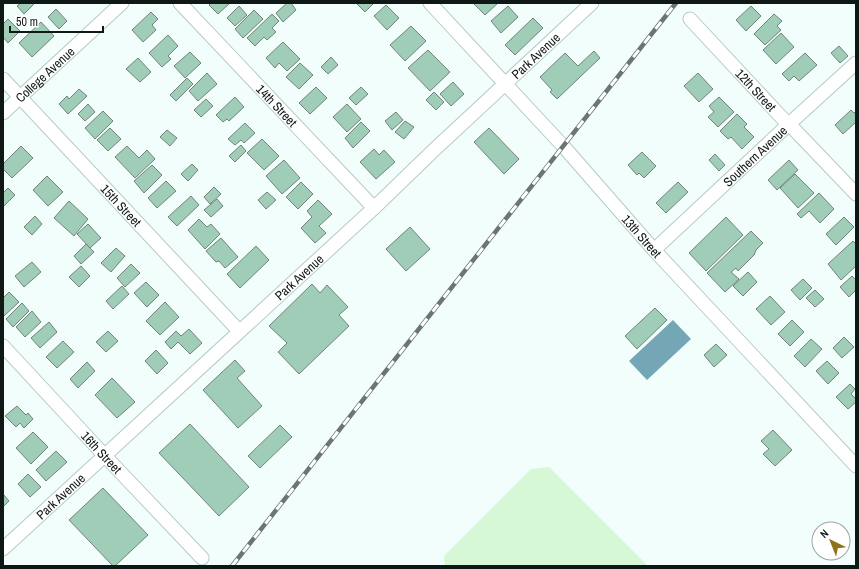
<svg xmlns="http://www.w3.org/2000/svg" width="859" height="569" viewBox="0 0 859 569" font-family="'Archivo Narrow',sans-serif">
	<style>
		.green { fill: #d6f8d7 }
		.water { fill: #74a6b6 }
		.building { fill: #9fcdb7; stroke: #73837b }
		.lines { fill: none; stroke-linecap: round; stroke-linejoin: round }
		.minor-casing { stroke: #b7cac7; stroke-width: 15 }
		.minor { stroke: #fff; stroke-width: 13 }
		.rail-casing { stroke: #6c7573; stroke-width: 4.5 }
		.rail { stroke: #fff; stroke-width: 3; stroke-dasharray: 9; stroke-linecap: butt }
		.labels { text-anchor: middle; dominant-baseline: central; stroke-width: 3.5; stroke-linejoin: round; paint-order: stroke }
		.street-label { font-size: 13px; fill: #101816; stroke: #fff }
	</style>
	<rect width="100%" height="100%" fill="#f2fefc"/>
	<polygon class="green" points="549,467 648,566 445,566 444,556 531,469"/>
	<polygon class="water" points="673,320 691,339 647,380 629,361"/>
	<g class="building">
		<polygon points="21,3 35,3 24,14 17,6"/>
		<polygon points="211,3 230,3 218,14 209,5"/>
		<polygon points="287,3 291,3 296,10 283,22 276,13"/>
		<polygon points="356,3 374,3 365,12"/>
		<polygon points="473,3 498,3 485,15"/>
		<polygon points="386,5 399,18 387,30 374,16"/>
		<polygon points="239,6 247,15 235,26 227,18"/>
		<polygon points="508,6 518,17 501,33 491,21"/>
		<polygon points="751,6 761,16 746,31 736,20"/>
		<polygon points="56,9 67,21 59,29 48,17"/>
		<polygon points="254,10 263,19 243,38 235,29"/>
		<polygon points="151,12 158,19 152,25 156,30 143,42 132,30"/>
		<polygon points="272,14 279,21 272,28 276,32 267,40 264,37 255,46 247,38"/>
		<polygon points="774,14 782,21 777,26 781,30 765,45 754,34"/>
		<polygon points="533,18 543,28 515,55 505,45"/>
		<polygon points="8,19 20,31 8,43 3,37 3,24"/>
		<polygon points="41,22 54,36 32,57 19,43"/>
		<polygon points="411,26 426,41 405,61 390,45"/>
		<polygon points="781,33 794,47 776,64 763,50"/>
		<polygon points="168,35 178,46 168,56 171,59 162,67 149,53"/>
		<polygon points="283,42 300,59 287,71 279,63 275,68 266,58"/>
		<polygon points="839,46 848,56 840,63 831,53"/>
		<polygon points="428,50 450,72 430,91 408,68"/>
		<polygon points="594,51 600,58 557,99 550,92 552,90 540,77 565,53 578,66"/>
		<polygon points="190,52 201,63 185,78 174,66"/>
		<polygon points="805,53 817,65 799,81 794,76 789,81 782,74"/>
		<polygon points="331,57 338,65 328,74 321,67"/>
		<polygon points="138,58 151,72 140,82 126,69"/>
		<polygon points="300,63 313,75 299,89 286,77"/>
		<polygon points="207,73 217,84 198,101 189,91"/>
		<polygon points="698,73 713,89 699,102 684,86"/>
		<polygon points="187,78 193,84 176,101 170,95"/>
		<polygon points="453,82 464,94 451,106 440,94"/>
		<polygon points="316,87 327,98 310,114 299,103"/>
		<polygon points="361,87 368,94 356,105 349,98"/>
		<polygon points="79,89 87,96 68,114 59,104 67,96 69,99"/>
		<polygon points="434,92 444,102 436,110 426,100"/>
		<polygon points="235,97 244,107 229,121 227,119 223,122 216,115"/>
		<polygon points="719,97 734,112 718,127 708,117 714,112 709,106"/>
		<polygon points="206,99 213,106 201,117 194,110"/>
		<polygon points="88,104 95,112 85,121 78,114"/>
		<polygon points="347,104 361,119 347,132 333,117"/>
		<polygon points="851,110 854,113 856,112 856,122 843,134 835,125"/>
		<polygon points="103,111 113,121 95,139 85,128"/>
		<polygon points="396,112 403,120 392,130 385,121"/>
		<polygon points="737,114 747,124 744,127 754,137 742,149 731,137 728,139 720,131"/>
		<polygon points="405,121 414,127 404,139 395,132"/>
		<polygon points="361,122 370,131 353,148 345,138"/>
		<polygon points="245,123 255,133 244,143 241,140 235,145 228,139"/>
		<polygon points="110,128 121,139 108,151 97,140"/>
		<polygon points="489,128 519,159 504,174 474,142"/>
		<polygon points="167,130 177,138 170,146 160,137"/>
		<polygon points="262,139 279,156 264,170 247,153"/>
		<polygon points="241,145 246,151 235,162 229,156"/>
		<polygon points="21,146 33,158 12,178 3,169 3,164"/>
		<polygon points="127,146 139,158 147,150 155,159 135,178 115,157"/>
		<polygon points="374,149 379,155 384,150 395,162 376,179 360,162"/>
		<polygon points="642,152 656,166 644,178 639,173 637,175 628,165"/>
		<polygon points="715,154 725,165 719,171 709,160"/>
		<polygon points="284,160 300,178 282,194 266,176"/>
		<polygon points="789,160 798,170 777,190 768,180"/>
		<polygon points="192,164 198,170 188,181 181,174"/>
		<polygon points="152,165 162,175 144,193 134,181"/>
		<polygon points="795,174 814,193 798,208 780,188"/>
		<polygon points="47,176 63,192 48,206 33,190"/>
		<polygon points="166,181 176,191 157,208 148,198"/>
		<polygon points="301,182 313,194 298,209 286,197"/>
		<polygon points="678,182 688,192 666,213 656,203"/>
		<polygon points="214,187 221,194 210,204 204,197"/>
		<polygon points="8,188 15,195 4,206 3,205 3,193"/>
		<polygon points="267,192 276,200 266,209 258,200"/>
		<polygon points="819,193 834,209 820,223 809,211 801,218 797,214"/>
		<polygon points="191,196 199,205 177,226 168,217"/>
		<polygon points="217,199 223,206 211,217 204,210"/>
		<polygon points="318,200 332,214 319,226 326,233 315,243 301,228 312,217 307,211"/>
		<polygon points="69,201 88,219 74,236 54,218"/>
		<polygon points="35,216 42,224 32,235 24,227"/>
		<polygon points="726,217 743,235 706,271 689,253"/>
		<polygon points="844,217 854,227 836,245 826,234"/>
		<polygon points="199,219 207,227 211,224 220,234 205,249 188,230"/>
		<polygon points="88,224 101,238 90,248 77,234"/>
		<polygon points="410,227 430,249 406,271 386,249"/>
		<polygon points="751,231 763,243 756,250 754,255 738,271 736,268 731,272 739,279 725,292 707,273"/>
		<polygon points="221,238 238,257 225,268 219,261 216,262 206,251"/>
		<polygon points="853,241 856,244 856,266 841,280 828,264"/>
		<polygon points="86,244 94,252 81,264 74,256"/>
		<polygon points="256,246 269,260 240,288 227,274"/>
		<polygon points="116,248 125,256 111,272 101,263"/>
		<polygon points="32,262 41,272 24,287 15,276"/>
		<polygon points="131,264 140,273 125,287 117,278"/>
		<polygon points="81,266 90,276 79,287 69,277"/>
		<polygon points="748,272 757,282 743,296 733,286"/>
		<polygon points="852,276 856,280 856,290 849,297 840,287"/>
		<polygon points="803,279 812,288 800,300 791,290"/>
		<polygon points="146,282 159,295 147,307 134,293"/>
		<polygon points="312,284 320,293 327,285 348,307 339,315 349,326 299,374 278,352 287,343 269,326"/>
		<polygon points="122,286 129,294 113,309 106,301"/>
		<polygon points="815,290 824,299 815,307 806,298"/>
		<polygon points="9,292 19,302 4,316 3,315 3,298"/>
		<polygon points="770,296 785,312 771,325 756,309"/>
		<polygon points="165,302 179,317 160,335 146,321"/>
		<polygon points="22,303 29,311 13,327 6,319"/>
		<polygon points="655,308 667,320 637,349 625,336"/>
		<polygon points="32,311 41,322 25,337 16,327"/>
		<polygon points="792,320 804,332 790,346 778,334"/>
		<polygon points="49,322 57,332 40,348 31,338"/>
		<polygon points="189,329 202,343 190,354 178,342 171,349 165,342 176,331 181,336"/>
		<polygon points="108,331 118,341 106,352 96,342"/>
		<polygon points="844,337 854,347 842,358 833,348"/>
		<polygon points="811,339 822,349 805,367 794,356"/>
		<polygon points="63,341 74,352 57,368 46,357"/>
		<polygon points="716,344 727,355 714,367 704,355"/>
		<polygon points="156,350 168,363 157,374 145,361"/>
		<polygon points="235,360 245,371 237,378 262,406 238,428 203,390"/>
		<polygon points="827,361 839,373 828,384 816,371"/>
		<polygon points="87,362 95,371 78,388 70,379"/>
		<polygon points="112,378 135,402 117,418 95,395"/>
		<polygon points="850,384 855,389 851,394 856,399 856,402 848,409 836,397"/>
		<polygon points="17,406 26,415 28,413 33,419 24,428 20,423 16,427 5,416"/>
		<polygon points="190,424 249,487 219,516 159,453"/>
		<polygon points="280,425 292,437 260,468 248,456"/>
		<polygon points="773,430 792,450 775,466 763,454 769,449 761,441"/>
		<polygon points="33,432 48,447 31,464 16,448"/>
		<polygon points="56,451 67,462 46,481 36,470"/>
		<polygon points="28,474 41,487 30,497 18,484"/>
		<polygon points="103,488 148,535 115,566 113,566 69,520"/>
		<polygon points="3,494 9,501 3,507"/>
	</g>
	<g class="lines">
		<defs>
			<g id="minor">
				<path id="s1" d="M180 3 374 208"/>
				<path id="s2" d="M430 3 564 147 654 250 856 466"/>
				<path id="s3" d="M690 19 784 120 789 124 856 194"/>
				<path id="s4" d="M3 79 239 331"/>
				<path id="s5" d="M3 113 122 3"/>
				<path id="s6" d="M654 250 789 124 856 63"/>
				<path id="s7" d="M3 346 105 456 202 558"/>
				<path id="s8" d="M3 549 374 208 435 149 592 3"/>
			</g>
		</defs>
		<use href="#minor" class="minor-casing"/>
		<use href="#minor" class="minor"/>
		<defs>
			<polyline id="rail" points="232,566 676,3"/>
		</defs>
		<use href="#rail" class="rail-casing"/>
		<use href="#rail" class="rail"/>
	</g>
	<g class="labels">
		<g class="street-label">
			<text stroke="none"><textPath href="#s8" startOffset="726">Park Avenue</textPath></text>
			<text stroke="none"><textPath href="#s5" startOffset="57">College Avenue</textPath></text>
			<text stroke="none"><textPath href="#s3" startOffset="97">12th Street</textPath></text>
			<text stroke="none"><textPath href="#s1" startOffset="141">14th Street</textPath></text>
			<text stroke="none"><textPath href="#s6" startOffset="138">Southern Avenue</textPath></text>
			<text stroke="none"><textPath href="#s4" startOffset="173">15th Street</textPath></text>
			<text stroke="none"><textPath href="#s2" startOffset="315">13th Street</textPath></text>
			<text stroke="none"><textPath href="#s8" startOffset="402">Park Avenue</textPath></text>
			<text stroke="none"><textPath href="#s7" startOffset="145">16th Street</textPath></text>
			<text stroke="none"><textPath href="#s8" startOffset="78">Park Avenue</textPath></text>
		</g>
	</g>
	<rect width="859" height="569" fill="none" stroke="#101816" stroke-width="8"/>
	<g transform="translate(831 541) rotate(317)"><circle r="19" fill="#ffffff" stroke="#9fa3a2"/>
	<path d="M0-3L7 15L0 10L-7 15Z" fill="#8d7317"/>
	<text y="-6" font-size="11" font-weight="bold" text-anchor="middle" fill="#101816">N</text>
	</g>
	<path d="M10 26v6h93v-6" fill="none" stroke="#101816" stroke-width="2"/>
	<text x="16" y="26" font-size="12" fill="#101816" stroke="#ffffff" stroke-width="3" paint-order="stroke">50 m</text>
</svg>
